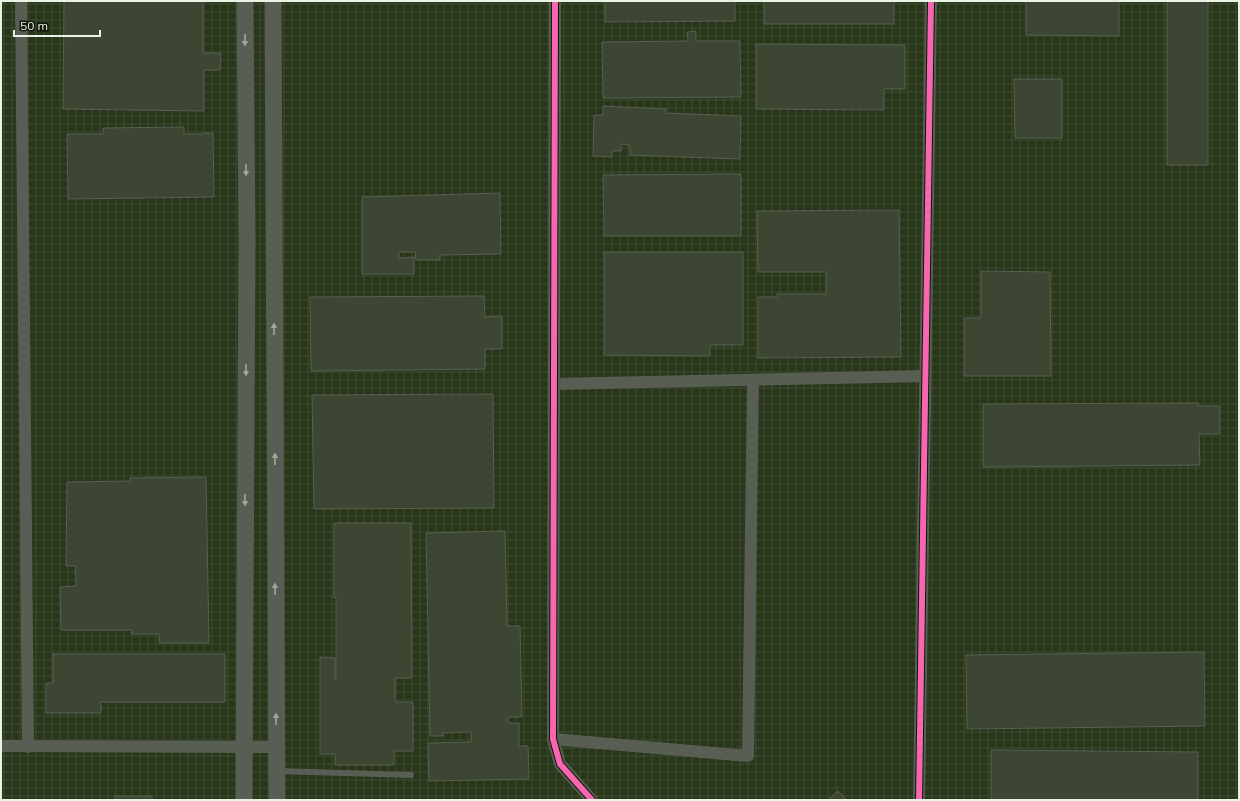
<svg xmlns="http://www.w3.org/2000/svg" width="1240" height="801" viewBox="0 0 1240 801" font-family="Mulish,sans-serif">
	<style>
		.industrial { fill: url(#industrial-grid) }
		.building { fill: #3c4633; stroke: #595f53 }
		.lines { fill: none; stroke-linecap: round; stroke-linejoin: round }
		.lane { stroke: #595e54; stroke-width: 6 }
		.street { stroke: #595e54; stroke-width: 12 }
		.secondary { stroke: #585e53; stroke-width: 17 }
		.cycleway-casing { stroke: #11170b; stroke-width: 8 }
		.cycleway { stroke: #f766af; stroke-width: 6 }
		.oneway { fill: #a1a89b }
	</style>
	<defs>
		<pattern id="industrial-grid" width="8" height="8" patternUnits="userSpaceOnUse"><rect width="8" height="8" fill="#28371a"/><path d="M0 4h8M4 0v8" fill="none" stroke="#3d4b30"/></pattern>
	</defs>
	<rect width="100%" height="100%" fill="#242b1d"/>
	<rect class="industrial" x="1" y="1" width="1238" height="799"/>
	<g class="building">
		<polygon points="64,1 203,1 203,53 221,53 220,70 204,70 204,111 63,109"/>
		<polygon points="605,1 735,1 735,21 605,22"/>
		<rect x="764" y="1" width="130" height="23"/>
		<polygon points="1026,1 1119,1 1119,36 1026,35"/>
		<rect x="1167" y="1" width="41" height="164"/>
		<polygon points="696,31 696,41 740,41 741,97 603,98 602,42 688,41 687,32"/>
		<polygon points="756,44 905,45 905,89 884,89 884,110 756,109"/>
		<polygon points="1014,79 1062,79 1062,138 1015,138"/>
		<polygon points="603,106 666,109 665,113 741,116 740,159 630,155 630,145 621,144 621,151 612,151 612,157 593,156 594,115 603,115"/>
		<polygon points="184,127 184,134 205,134 205,133 213,133 214,197 68,199 67,134 103,134 103,128"/>
		<polygon points="741,174 741,236 604,236 603,175"/>
		<polygon points="500,193 501,254 440,255 440,260 416,260 415,252 399,252 399,258 414,257 414,274 362,274 362,197"/>
		<polygon points="899,210 901,357 758,358 758,297 777,297 777,294 826,294 826,272 758,272 757,211"/>
		<polygon points="604,252 743,252 743,345 710,345 710,356 604,355"/>
		<polygon points="981,271 1050,272 1051,376 964,376 964,318 981,318"/>
		<polygon points="484,296 485,317 502,316 502,349 485,349 485,369 311,371 310,297"/>
		<polygon points="493,394 494,508 314,509 312,395"/>
		<polygon points="1198,403 1198,406 1220,406 1220,434 1199,434 1200,465 983,467 983,404"/>
		<polygon points="206,477 209,643 159,643 159,634 131,634 131,630 61,630 60,587 76,586 75,566 66,566 67,482 130,481 130,478"/>
		<polygon points="334,523 411,523 412,678 395,678 395,702 413,702 413,751 394,751 394,765 335,765 335,754 320,754 320,657 335,658 335,679 336,679 336,598 334,598"/>
		<polygon points="505,531 507,626 520,626 522,717 508,717 508,723 519,723 519,746 528,746 529,779 429,781 428,743 471,742 471,732 442,733 443,736 430,736 426,533"/>
		<polygon points="1204,652 1205,726 967,729 966,655"/>
		<polygon points="53,654 225,654 225,702 101,702 101,713 46,713 46,683 53,683"/>
		<polygon points="991,750 1198,752 1198,800 991,800"/>
		<polygon points="838,791 847,800 828,800"/>
		<rect x="115" y="796" width="37" height="4"/>
	</g>
	<g class="lines">
		<polyline class="lane" points="277,771 411,775"/>
		<g class="street">
			<polyline points="21,1 28,747"/>
			<polyline points="555,1 553,739 560,764 592,800"/>
			<polyline points="554,384 925,376"/>
			<polyline points="553,739 748,756 753,380"/>
			<polyline points="1,746 276,747"/>
			<polyline points="919,800 931,1"/>
		</g>
		<g class="secondary">
			<polyline points="273,1 277,800"/>
			<polyline points="244,800 247,239 245,1"/>
		</g>
		<defs>
			<g id="cycleway">
				<polyline points="555,1 553,739 560,764 592,800"/>
				<polyline points="919,800 931,1"/>
			</g>
		</defs>
		<use href="#cycleway" class="cycleway-casing"/>
		<use href="#cycleway" class="cycleway"/>
	</g>
	<defs><path id="oneway-solid" d="M-6-.8H1V-3.2L6.5 0L1 3.2V.8H-6Z"/></defs>
	<g class="oneway">
		<use href="#oneway-solid" transform="translate(245 40) rotate(90)"/>
		<use href="#oneway-solid" transform="translate(246 170) rotate(90)"/>
		<use href="#oneway-solid" transform="translate(274 329) rotate(-90)"/>
		<use href="#oneway-solid" transform="translate(246 370) rotate(90)"/>
		<use href="#oneway-solid" transform="translate(275 459) rotate(-90)"/>
		<use href="#oneway-solid" transform="translate(245 500) rotate(90)"/>
		<use href="#oneway-solid" transform="translate(275 589) rotate(-90)"/>
		<use href="#oneway-solid" transform="translate(276 719) rotate(-90)"/>
	</g>
	<rect width="1240" height="801" fill="none" stroke="#eaf3e3" stroke-width="4"/>
	<path d="M14 30v6h86v-6" fill="none" stroke="#eaf3e3" stroke-width="2"/>
	<text x="20" y="30" font-size="12" fill="#eaf3e3" stroke="#11170b" stroke-width="3" paint-order="stroke">50 m</text>
</svg>
